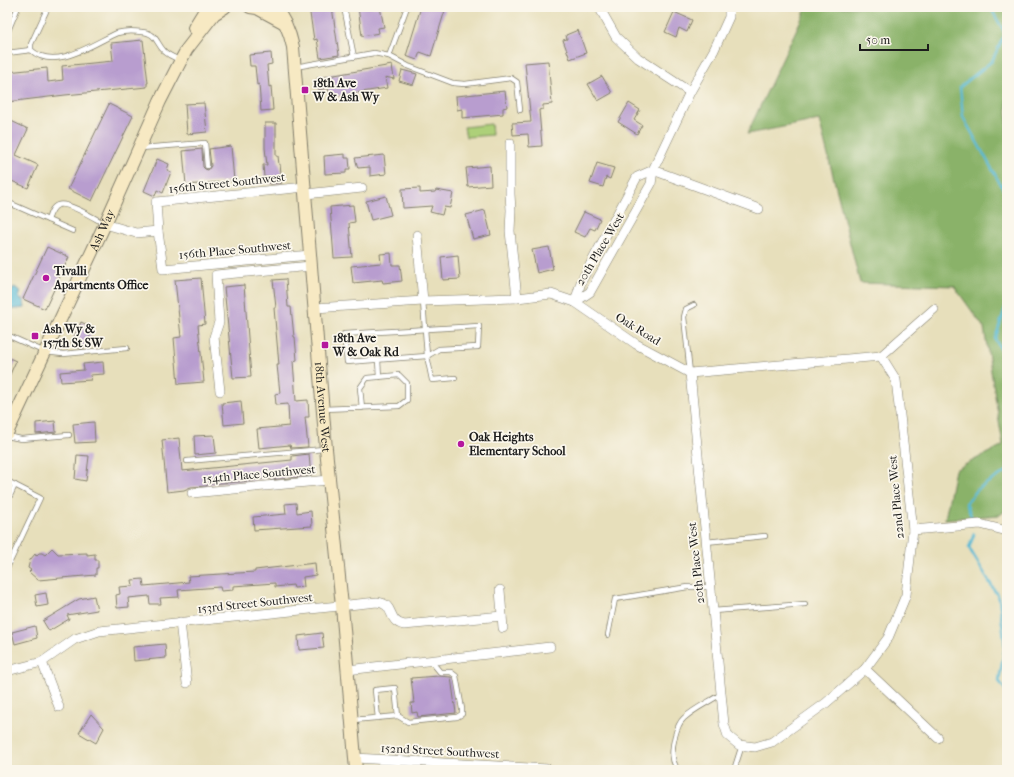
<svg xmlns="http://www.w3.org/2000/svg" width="1014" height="777" viewBox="0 0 1014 777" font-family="'IM FELL French Canon',serif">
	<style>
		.green { fill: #add079; stroke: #64764a }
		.forest { fill: #8ab269; stroke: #536742 }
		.water { fill: #57bad6; stroke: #3a6b79 }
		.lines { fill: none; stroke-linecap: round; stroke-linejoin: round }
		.stream { stroke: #57bad6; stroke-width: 2.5 }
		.building { fill: #b89dcf }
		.lane-casing { stroke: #827e6c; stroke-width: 6 }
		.street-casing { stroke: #827e6c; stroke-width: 10 }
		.secondary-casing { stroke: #827e6c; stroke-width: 14 }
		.lane { stroke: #fff; stroke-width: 4.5 }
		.street { stroke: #fff; stroke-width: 9 }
		.secondary { stroke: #f7e9c3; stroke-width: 12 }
		.poi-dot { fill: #b5179e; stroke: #fbf7ec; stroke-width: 1.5 }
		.labels { text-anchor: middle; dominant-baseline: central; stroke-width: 3.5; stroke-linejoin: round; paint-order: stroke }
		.poi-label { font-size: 12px; font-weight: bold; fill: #1c1c1c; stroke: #fbf7ec; text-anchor: start }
		.street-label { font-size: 12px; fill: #1c1c1c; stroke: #fbf7ec }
	</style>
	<rect width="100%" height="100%" fill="#fbf7ec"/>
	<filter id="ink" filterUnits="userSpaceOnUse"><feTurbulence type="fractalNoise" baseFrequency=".025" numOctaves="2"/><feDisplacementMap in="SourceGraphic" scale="8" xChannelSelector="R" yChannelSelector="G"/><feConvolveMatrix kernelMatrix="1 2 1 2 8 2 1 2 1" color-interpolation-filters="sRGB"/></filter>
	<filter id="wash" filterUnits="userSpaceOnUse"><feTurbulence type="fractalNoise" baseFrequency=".012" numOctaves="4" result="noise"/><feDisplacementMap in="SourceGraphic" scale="16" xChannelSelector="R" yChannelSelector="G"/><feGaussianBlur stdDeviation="0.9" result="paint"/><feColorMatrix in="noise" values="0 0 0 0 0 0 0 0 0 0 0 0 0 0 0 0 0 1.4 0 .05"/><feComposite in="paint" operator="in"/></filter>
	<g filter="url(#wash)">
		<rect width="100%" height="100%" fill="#e7dfbb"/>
		<polygon class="green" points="491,124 492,135 466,137 464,127"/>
		<polygon class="forest" points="807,7 1007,7 1007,509 1000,515 945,519 955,470 1003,445 984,328 954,286 860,283 819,120 747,134"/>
		<polygon class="water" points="14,287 21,291 19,298 24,301 25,308 7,310 7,302"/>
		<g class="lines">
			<g class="stream">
				<polyline points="990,7 1005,33 992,61 960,87 963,117 1007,196"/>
				<polyline points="1007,303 995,339 1007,361"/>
				<polyline points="973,521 966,503 979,488 1007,471"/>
				<polyline points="974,534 969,548 999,598 1005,646 999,681 1007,692"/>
			</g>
		</g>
		<g id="blocks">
			<g class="building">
				<polygon points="309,7 332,7 339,55 320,58 317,39 314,40"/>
				<polygon points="358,7 380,7 384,27 378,28 379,33 362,36"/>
				<polygon points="421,7 446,7 431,56 420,52 417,60 406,56"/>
				<polygon points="674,12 692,20 687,32 679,28 676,37 665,32"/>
				<polygon points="578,30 586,53 570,59 563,40 567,39 566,35"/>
				<polygon points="143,40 148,83 147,83 147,87 65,95 7,102 7,72 47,68 48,82 63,80 62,66 113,61 111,43"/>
				<polygon points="271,53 272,64 267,65 269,87 271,86 273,110 261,111 259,84 257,85 255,66 250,66 249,55"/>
				<polygon points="548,61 552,104 543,105 543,109 539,110 542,146 529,147 528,134 513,135 512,123 531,122 525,63"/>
				<polygon points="392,65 394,79 385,77 387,88 330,97 328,88 319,90 317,78"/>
				<polygon points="402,70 417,74 413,85 399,81"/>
				<polygon points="602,76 612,93 598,101 588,84"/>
				<polygon points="505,91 507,107 503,108 503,114 462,118 462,109 457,110 456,96"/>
				<polygon points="204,103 207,132 187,134 185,104"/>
				<polygon points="629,103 640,110 634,120 642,125 637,134 618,122"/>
				<polygon points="109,104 133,116 92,201 68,189"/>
				<polygon points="7,119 28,129 16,155 38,165 28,188 7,179"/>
				<polygon points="265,123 276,123 276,156 278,156 279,165 280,164 282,183 269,184 268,177 264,177 263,165 267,165 265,148"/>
				<polygon points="231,146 234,181 186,185 183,151 202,149 203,167 205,169 208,170 211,166 209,149"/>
				<polygon points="345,154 345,158 349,158 350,169 346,169 346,173 325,174 324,156"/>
				<polygon points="384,155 386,174 370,176 370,167 358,168 355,158"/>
				<polygon points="157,159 169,164 167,170 171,172 163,193 157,190 155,196 144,191"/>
				<polygon points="597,163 614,168 610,179 606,177 603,187 590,183"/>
				<polygon points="490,166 491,185 468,187 466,168"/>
				<polygon points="420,188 420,193 435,192 436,190 453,193 450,208 444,207 442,215 430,212 432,206 403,208 402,189"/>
				<polygon points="386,196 391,215 371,220 366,201"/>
				<polygon points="353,205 355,222 349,223 352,257 334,258 330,207"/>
				<polygon points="485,210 491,235 473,239 466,215"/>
				<polygon points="584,212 600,219 595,230 590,228 585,237 574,232"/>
				<polygon points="47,247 69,257 45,309 23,299"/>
				<polygon points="549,247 553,269 537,273 532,250"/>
				<polygon points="391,253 392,265 400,265 402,281 383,283 382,280 353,283 351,266 381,263 380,254"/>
				<polygon points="458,255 460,279 443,280 441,257"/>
				<polygon points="201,278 205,324 198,325 204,382 178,384 174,338 181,337 175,280"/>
				<polygon points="286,279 288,307 291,307 294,337 295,337 297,360 293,361 296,401 308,400 309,417 305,417 308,447 291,448 290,445 259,448 257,429 289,426 288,404 276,405 275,394 280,393 277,365 279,365 274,308 276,308 273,280"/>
				<polygon points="244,285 251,377 233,378 224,287"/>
				<polygon points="81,322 94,328 84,348 81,349 71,344"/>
				<polygon points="7,357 16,361 7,381"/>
				<polygon points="103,362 104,374 90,375 91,380 61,382 60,372 84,370 83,364"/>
				<polygon points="241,401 243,423 224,425 222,403"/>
				<polygon points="55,421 56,432 36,434 36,423"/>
				<polygon points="94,422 95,442 75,443 73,424"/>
				<polygon points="214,435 216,453 195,455 194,436"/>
				<polygon points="179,438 182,471 292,460 292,456 309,454 311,476 270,480 270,478 254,480 254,481 207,484 207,486 191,487 184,490 167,492 162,440"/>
				<polygon points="77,455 89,456 86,481 75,479"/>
				<polygon points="296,503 297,513 311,511 312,526 254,530 253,517 286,514 285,504"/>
				<polygon points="52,548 58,554 87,553 87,555 95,554 95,560 98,560 98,568 96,568 96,575 38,580 29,572 31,570 28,568 30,560 35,554 36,556 39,553 42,553 45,555"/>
				<polygon points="315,563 316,575 303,577 304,587 294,588 293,585 275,587 275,583 233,586 233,590 221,591 220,587 178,590 179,597 160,598 161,604 150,604 149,596 128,598 129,607 117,608 116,595 120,594 119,587 133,586 132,580 143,579 144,586 189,582 188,576 255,572 255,570"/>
				<polygon points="46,593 48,605 37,607 35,595"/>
				<polygon points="94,596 97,610 67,615 69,619 49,631 43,621 79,599"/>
				<polygon points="35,626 37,638 15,644 12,632"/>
				<polygon points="322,633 324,648 299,650 298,636"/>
				<polygon points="165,644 166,658 134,661 133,647"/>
				<polygon points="439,676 451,677 456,713 418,717 417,712 412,713 411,703 414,703 411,678"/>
				<polygon points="91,714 104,728 96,743 79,733"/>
			</g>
		</g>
	</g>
	<g filter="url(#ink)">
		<use href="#blocks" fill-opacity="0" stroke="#827e6c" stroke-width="1"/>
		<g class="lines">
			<defs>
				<g id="lane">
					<path d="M48 7 31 44V50C55 72 94 43 117 33 124 31 134 31 142 32 157 33 156 43 164 51 168 55 175 58 180 60"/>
					<polyline points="344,7 354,57"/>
					<polyline points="7,33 18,7"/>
					<polyline points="7,53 31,50"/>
					<polyline points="389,56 407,7"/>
					<polyline points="295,67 374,53 389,56 408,66 453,83 465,84 511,78 517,82 520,110"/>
					<polyline points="141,148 205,143 207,166"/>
					<polyline points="7,202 73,231"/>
					<path d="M48 220C50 214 52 207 58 205 67 201 96 219 105 224"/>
					<polyline points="423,301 427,356 432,380 455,378"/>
					<polygon points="479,326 478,347 439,349 427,356 347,362 344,334"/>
					<polyline points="7,335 45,352 63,354 127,348"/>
					<polyline points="378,360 379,377"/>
					<polyline points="690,373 684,317 686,309 694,305"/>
					<polyline points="323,409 399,406 407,400 407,383 399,375 367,378 360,388 362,408"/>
					<polyline points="7,436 21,439 69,435"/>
					<polyline points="187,461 324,449"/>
					<polyline points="7,481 40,498 7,568"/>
					<polyline points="7,502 15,485"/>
					<polyline points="706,542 765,536"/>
					<polyline points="713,611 805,604"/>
					<polyline points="608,635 615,599 688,587 711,587"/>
					<polyline points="398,716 408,722 457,717 462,714 462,709 456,676 451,672 440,672 431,661"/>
					<polyline points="353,720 398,716 395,688 375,690 378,718"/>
					<path d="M677 770C676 766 673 762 673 758 671 748 676 725 684 718 695 708 709 702 721 694"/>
					<polyline points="734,770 742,745"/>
				</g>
				<g id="street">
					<polyline points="599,7 616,37 638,58 690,92"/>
					<polyline points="510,143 510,194 511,210 510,231 517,298"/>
					<polyline points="653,170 759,209"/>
					<polyline points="306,194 362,188"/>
					<polyline points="105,224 136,233 158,231 163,269 310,255"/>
					<polyline points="158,231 156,202 305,187"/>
					<polyline points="417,235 423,301"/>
					<polyline points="575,302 590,292 651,184 653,170 690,92 714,50 729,17 729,7"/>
					<polyline points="575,302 581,282 637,177 653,170"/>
					<polyline points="315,308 423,301 517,298 551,294 575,302 636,344 690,373 881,356 934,309"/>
					<polyline points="690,373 724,724 728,736 739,745 755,747 772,742 826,703 865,669 888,638 906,595 913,530 896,380 881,356"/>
					<polyline points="220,391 214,337 219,322 216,275 311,266"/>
					<polyline points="192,493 329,480"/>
					<polyline points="913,530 980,524 1007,531"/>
					<polyline points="500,590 503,628"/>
					<polyline points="180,622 187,683"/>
					<polyline points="42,662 59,707"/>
					<polyline points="865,669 938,738"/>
					<path d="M7 670H11L42 662 75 639 99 631 377 602C396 604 386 621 404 625L502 616"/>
					<polyline points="347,670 550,647"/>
					<polyline points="355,758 548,769"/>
				</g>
				<g id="secondary">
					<polyline points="250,7 257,8 283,22"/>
					<path id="s1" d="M274 7C284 18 290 33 293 47L326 449 342 606 356 770"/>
					<polyline points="194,28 207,7"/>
					<path id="s2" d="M7 433 105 224 160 101 181 60 187 49 204 27 214 14 225 7"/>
				</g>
			</defs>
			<use href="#lane" class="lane-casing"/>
			<use href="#street" class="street-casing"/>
			<use href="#secondary" class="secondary-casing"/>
			<use href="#lane" class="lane"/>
			<use href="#street" class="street"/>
			<use href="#secondary" class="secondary"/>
		</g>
	</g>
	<g class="poi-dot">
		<rect x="301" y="86" width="8" height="8" rx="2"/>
		<circle cx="46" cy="278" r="4"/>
		<rect x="31" y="332" width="8" height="8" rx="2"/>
		<rect x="321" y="341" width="8" height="8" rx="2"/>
		<circle cx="461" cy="444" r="4"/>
	</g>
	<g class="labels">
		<g class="poi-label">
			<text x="313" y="83">18th Ave<tspan x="313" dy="14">W &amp; Ash Wy</tspan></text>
			<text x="54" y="271">Tivalli<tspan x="54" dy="14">Apartments Office</tspan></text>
			<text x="43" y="329">Ash Wy &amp;<tspan x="43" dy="14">157th St SW</tspan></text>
			<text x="333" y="338">18th Ave<tspan x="333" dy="14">W &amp; Oak Rd</tspan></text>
			<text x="469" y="437">Oak Heights<tspan x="469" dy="14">Elementary School</tspan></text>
		</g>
		<g class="street-label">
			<text transform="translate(227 183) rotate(-6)">156th Street Southwest</text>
			<text stroke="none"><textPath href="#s2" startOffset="224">Ash Way</textPath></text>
			<text transform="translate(600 249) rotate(-59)">20th Place West</text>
			<text transform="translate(235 250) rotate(-5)">156th Place Southwest</text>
			<text transform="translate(638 329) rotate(32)">Oak Road</text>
			<text stroke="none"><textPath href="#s1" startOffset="406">18th Avenue West</textPath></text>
			<text transform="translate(259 474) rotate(-5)">154th Place Southwest</text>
			<text transform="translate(896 497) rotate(-95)">22nd Place West</text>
			<text transform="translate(696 563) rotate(-96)">20th Place West</text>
			<text transform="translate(255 603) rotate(-6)">153rd Street Southwest</text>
			<text transform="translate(440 751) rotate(3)">152nd Street Southwest</text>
		</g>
	</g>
	<rect width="1014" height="777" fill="none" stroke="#fbf7ec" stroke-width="24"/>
	<path d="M860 44v6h68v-6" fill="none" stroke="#1c1c1c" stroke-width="2"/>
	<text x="866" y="44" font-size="12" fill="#1c1c1c" stroke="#fbf7ec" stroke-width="3" paint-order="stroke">50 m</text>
</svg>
